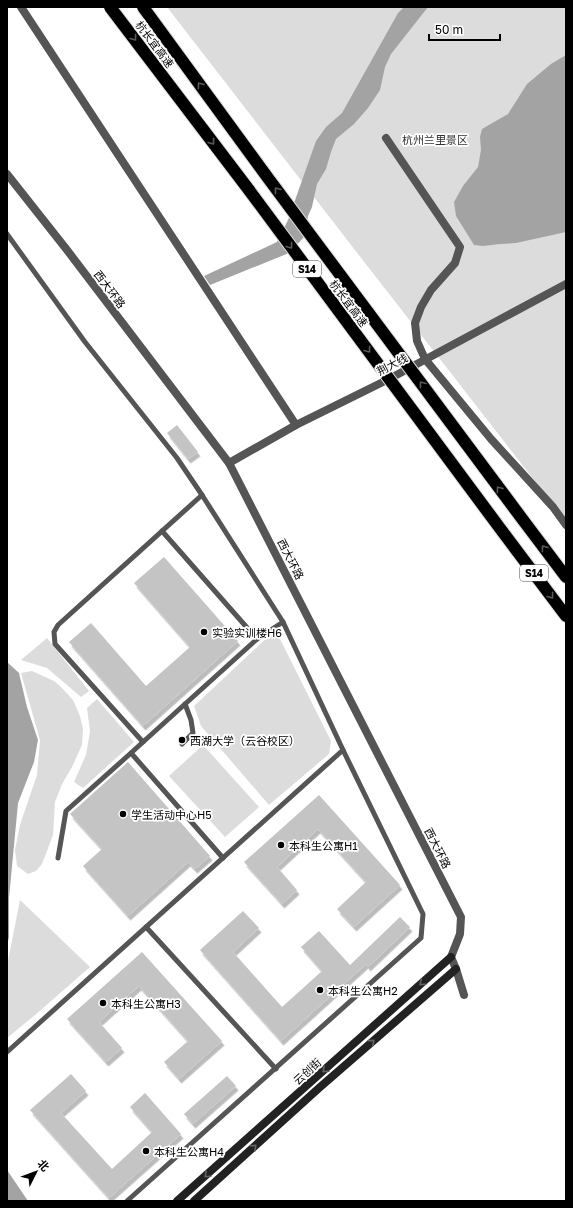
<svg xmlns="http://www.w3.org/2000/svg" width="573" height="1208" viewBox="0 0 573 1208" font-family="'Golos Text','Noto Sans SC',sans-serif">
	<style>
		.green { fill: #dcdcdc }
		.water { fill: #a3a3a3 }
		.building { fill: #c4c4c4; filter: url(#shadow) }
		.lines { fill: none; stroke-linecap: round; stroke-linejoin: round }
		.motorway-casing { stroke: #dbdbdb; stroke-width: 14 }
		.service { stroke: #555; stroke-width: 5 }
		.minor { stroke: #555; stroke-width: 8 }
		.tertiary { stroke: #555; stroke-width: 8 }
		.secondary { stroke: #222; stroke-width: 8 }
		.motorway { stroke: #000; stroke-width: 12 }
		.motorway-bridge-casing { stroke: #dbdbdb; stroke-width: 14; stroke-linecap: butt }
		.motorway-bridge { stroke: #000; stroke-width: 12 }
		.oneway { stroke: #595959 }
		.oneway2 { stroke: #646464 }
		.poi-dot { fill: #000; stroke: #fff; stroke-width: 1.5 }
		.labels { text-anchor: middle; dominant-baseline: central; stroke-width: 3.5; stroke-linejoin: round; paint-order: stroke }
		.shield { fill: #fff; stroke: #4c4c4c; stroke-width: 1 }
		.shield-label { font-size: 10px; font-weight: bold; fill: #000 }
		.street-label { font-size: 11px; fill: #000; stroke: #fff }
		.park-label { font-size: 11px; fill: #333; stroke: #fff }
		.poi-label { font-size: 11px; fill: #000; stroke: #fff; text-anchor: start }
	</style>
	<defs>
		<filter id="shadow"><feDropShadow dx="2.5" dy="4.5" stdDeviation="0" flood-color="#0004"/></filter>
	</defs>
	<rect width="100%" height="100%" fill="#fff"/>
	<g class="green">
		<polygon points="167,7 566,7 566,521 358,254"/>
		<polygon points="271,634 279,637 331,741 329,754 269,805 201,726 194,706"/>
		<polygon points="47,638 89,691 81,697 47,668 21,660"/>
		<polygon points="32,671 54,681 61,687 73,700 80,716 83,729 82,745 72,767 62,784 55,802 53,835 42,864 36,871 28,874 17,866 15,850 20,825 37,775 40,740 21,673"/>
		<polygon points="97,699 134,742 83,788 74,782 86,755 90,731 87,708"/>
		<polygon points="203,745 259,807 225,837 169,776"/>
		<polygon points="20,900 90,967 35,1015 7,1038 7,966"/>
	</g>
	<g class="water">
		<polygon points="404,7 428,7 391,54 385,67 380,90 368,108 354,124 336,139 331,152 326,169 317,184 312,207 308,216 305,236 289,253 210,285 204,276 277,242 288,220 316,141 326,127 342,113 398,13"/>
		<polygon points="566,55 566,232 516,243 500,244 483,246 474,245 456,216 454,202 463,186 478,167 481,150 480,137 482,129 508,114 527,84 551,64"/>
		<polygon points="7,662 19,673 27,707 38,740 34,762 18,803 9,898 9,937 7,946"/>
		<polygon points="7,1170 28,1201 7,1201"/>
	</g>
	<g class="building">
		<polygon points="177,425 198,452 188,459 167,433"/>
		<polygon points="164,557 238,641 143,726 69,642 91,623 146,686 190,647 134,583"/>
		<polygon points="128,762 210,856 195,869 188,862 128,916 83,866 102,849 70,814"/>
		<polygon points="319,795 400,885 354,927 337,909 366,882 318,829 277,867 297,890 282,904 244,862"/>
		<polygon points="243,911 259,928 233,952 282,1007 322,971 301,947 319,931 350,965 400,917 410,927 368,967 366,964 281,1041 200,950"/>
		<polygon points="142,952 222,1041 179,1079 164,1062 188,1041 139,986 99,1022 122,1048 106,1062 67,1019"/>
		<polygon points="71,1074 86,1091 61,1113 112,1169 152,1132 130,1107 145,1093 181,1134 109,1198 30,1110"/>
		<polygon points="227,1076 236,1086 193,1124 184,1114"/>
	</g>
	<g class="lines">
		<defs>
			<g id="motorway">
				<polyline points="523,520 566,577"/>
				<polyline points="502,531 566,616"/>
			</g>
		</defs>
		<use href="#motorway" class="motorway-casing"/>
		<g class="service">
			<polyline points="7,234 85,342 177,458 202,495 283,622 343,750"/>
			<polyline points="202,495 58,625 54,632 55,644 143,742 131,753 223,858"/>
			<polyline points="162,531 257,639"/>
			<polyline points="143,742 257,639 283,622"/>
			<polyline points="182,744 193,733 191,720 185,704"/>
			<polyline points="58,858 66,811 131,753"/>
			<polyline points="146,927 276,1069"/>
			<polyline points="7,1052 343,750 423,914 421,938 127,1201"/>
		</g>
		<g class="minor">
			<polyline points="21,7 296,425"/>
			<polyline points="386,138 460,247 455,263 431,290 421,307 415,323 417,341 425,359 491,439 553,507 566,525"/>
			<polyline points="7,174 67,250 229,463 461,917 460,934 451,957 456,969 464,995"/>
		</g>
		<polyline class="tertiary" points="229,463 296,425 389,379 566,284"/>
		<g class="secondary">
			<polyline points="177,1201 451,957"/>
			<polyline points="194,1201 319,1088 456,969"/>
		</g>
		<use href="#motorway" class="motorway"/>
		<defs>
			<g id="motorway-bridge">
				<polyline points="110,7 249,190 502,531"/>
				<polyline points="143,7 268,178 523,520"/>
			</g>
		</defs>
		<use href="#motorway-bridge" class="motorway-bridge-casing"/>
		<use href="#motorway-bridge" class="motorway-bridge"/>
	</g>
	<defs><path id="oneway-chevron" d="M-2-3.5L2.5 0L-2 3.5" fill="none" stroke-width="1.6" stroke-linecap="round" stroke-linejoin="round"/></defs>
	<g class="oneway">
		<use href="#oneway-chevron" transform="translate(134 38) rotate(53)"/>
		<use href="#oneway-chevron" transform="translate(200 85) rotate(-126)"/>
		<use href="#oneway-chevron" transform="translate(212 142) rotate(53)"/>
		<use href="#oneway-chevron" transform="translate(277 190) rotate(-127)"/>
		<use href="#oneway-chevron" transform="translate(290 246) rotate(53)"/>
		<use href="#oneway-chevron" transform="translate(368 350) rotate(53)"/>
		<use href="#oneway-chevron" transform="translate(422 384) rotate(-127)"/>
		<use href="#oneway-chevron" transform="translate(499 489) rotate(-127)"/>
		<use href="#oneway-chevron" transform="translate(544 548) rotate(-127)"/>
		<use href="#oneway-chevron" transform="translate(551 596) rotate(53)"/>
	</g>
	<g class="oneway2">
		<use href="#oneway-chevron" transform="translate(422 983) rotate(138)"/>
		<use href="#oneway-chevron" transform="translate(372 1042) rotate(-41)"/>
		<use href="#oneway-chevron" transform="translate(325 1070) rotate(138)"/>
		<use href="#oneway-chevron" transform="translate(254 1147) rotate(-42)"/>
		<use href="#oneway-chevron" transform="translate(207 1175) rotate(138)"/>
	</g>
	<g class="poi-dot">
		<circle cx="204" cy="632" r="4"/>
		<circle cx="182" cy="740" r="4"/>
		<circle cx="123" cy="814" r="4"/>
		<circle cx="281" cy="845" r="4"/>
		<circle cx="320" cy="990" r="4"/>
		<circle cx="103" cy="1003" r="4"/>
		<circle cx="146" cy="1151" r="4"/>
	</g>
	<g class="labels">
		<g class="shield">
			<rect x="293" y="261" width="28" height="16" rx="3"/>
			<rect x="520" y="565" width="28" height="16" rx="3"/>
		</g>
		<g class="shield-label">
			<text x="307" y="269">S14</text>
			<text x="534" y="573">S14</text>
		</g>
		<g class="street-label">
			<text transform="translate(155 44) rotate(53)">杭长宜高速</text>
			<text transform="translate(110 289) rotate(53)">西大环路</text>
			<text transform="translate(349 303) rotate(53)">杭长宜高速</text>
			<text transform="translate(392 364) rotate(-28)">荆大线</text>
			<text transform="translate(291 559) rotate(63)">西大环路</text>
			<text transform="translate(438 848) rotate(63)">西大环路</text>
			<text transform="translate(307 1071) rotate(-42)">云创街</text>
		</g>
		<g class="park-label">
			<text x="435" y="139">杭州兰里景区</text>
		</g>
		<g class="poi-label">
			<text x="212" y="632">实验实训楼H6</text>
			<text x="190" y="740">西湖大学（云谷校区）</text>
			<text x="131" y="814">学生活动中心H5</text>
			<text x="289" y="845">本科生公寓H1</text>
			<text x="328" y="990">本科生公寓H2</text>
			<text x="111" y="1003">本科生公寓H3</text>
			<text x="154" y="1151">本科生公寓H4</text>
		</g>
	</g>
	<rect width="573" height="1208" fill="none" stroke="#000000" stroke-width="16"/>
	<g transform="translate(36 1172) rotate(48)" stroke="#ffffff" stroke-width="3" paint-order="stroke">
	<path d="M0-3L7 15L0 10L-7 15Z" fill="#000000"/>
	<text y="-6" font-size="11" font-weight="bold" text-anchor="middle" fill="#000000">北</text>
	</g>
	<path d="M429 34v6h71v-6" fill="none" stroke="#000000" stroke-width="2"/>
	<text x="435" y="34" font-size="12" fill="#000000" stroke="#ffffff" stroke-width="3" paint-order="stroke">50 m</text>
</svg>
